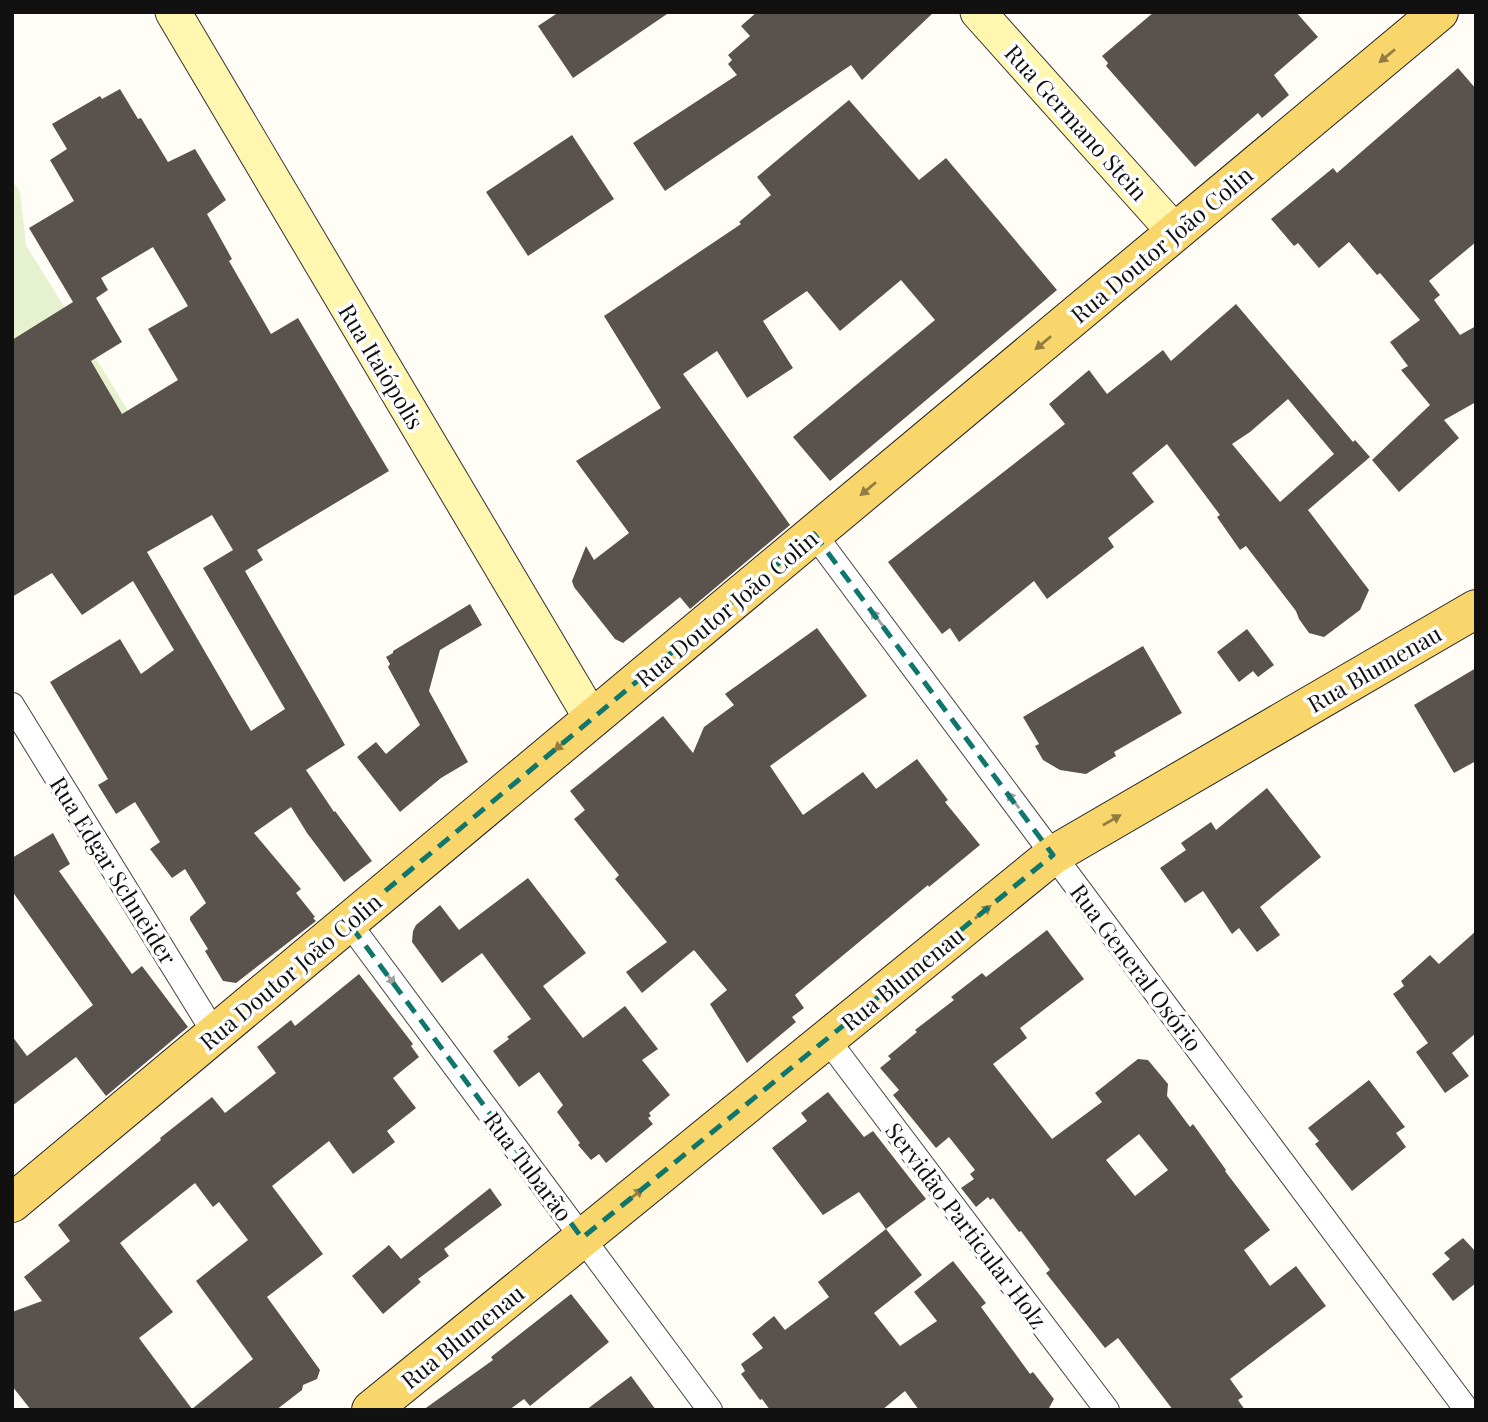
<svg xmlns="http://www.w3.org/2000/svg" width="1488" height="1422" viewBox="0 0 1488 1422" font-family="'Playfair Display',serif">
	<style>
		.pitch { fill: #e6f2cf }
		.building { fill: #5a524d; fill-rule: evenodd }
		.lines { fill: none; stroke-linecap: round; stroke-linejoin: round }
		.street-casing { stroke: #444; stroke-width: 26 }
		.secondary-casing { stroke: #333; stroke-width: 37 }
		.primary-casing { stroke: #222; stroke-width: 40 }
		.street { stroke: #fff; stroke-width: 24 }
		.secondary { stroke: #fff6b0; stroke-width: 35 }
		.primary { stroke: #f9d66b; stroke-width: 38 }
		.oneway { fill: #917d42 }
		.oneway2 { fill: #a0a0a0 }
		.marked { fill: none; stroke: #0f766e; stroke-width: 5; stroke-dasharray: 14 9; stroke-linejoin: round }
		.labels { text-anchor: middle; dominant-baseline: central; stroke-width: 7; stroke-linejoin: round; paint-order: stroke }
		.street-label { font-size: 23px; fill: #111; stroke: #fff }
	</style>
	<rect width="100%" height="100%" fill="#fffdf5"/>
	<polygon class="pitch" points="12,180 20,192 26,245 153,451 12,542"/>
	<g class="building">
		<polygon points="559,12 670,12 573,78 538,26"/>
		<polygon points="757,12 934,12 862,80 851,65 665,191 633,143 737,75 728,64 732,60 728,55 750,36 741,26"/>
		<polygon points="1154,12 1296,12 1318,37 1274,75 1289,95 1262,118 1258,113 1195,167 1106,66 1108,63 1102,56"/>
		<polygon points="1458,68 1476,89 1476,242 1429,281 1440,295 1434,300 1460,335 1476,326 1476,402 1444,420 1459,438 1399,492 1372,460 1430,405 1401,370 1408,366 1390,342 1420,320 1380,273 1377,275 1349,242 1319,268 1298,243 1294,246 1271,219 1333,168 1337,173"/>
		<path d="M120 89 138 119 141 118 168 162 195 149 226 200 207 214 232 259 229 261 271 334 298 318 389 471 257 550 263 560 245 571 345 745 306 770 334 812 335 811 372 861 344 882 307 833 291 807 254 833 301 889 296 893 315 917 313 918 316 921 236 983 223 981 205 951 208 949 190 920V917L206 903 185 869 172 878 150 849 160 842 135 802 116 814 98 785 108 779 50 682 120 639 141 674 174 650 133 581 82 615 52 573 12 597V340L73 302 29 228 74 201 50 160 67 149 52 124 100 96 102 99ZM153 247 188 306 148 329 178 380 122 414 91 361 122 342 96 298 108 290 101 278ZM212 515 233 550 203 568 285 709 251 731 147 552Z"/>
		<polygon points="849,100 919,180 946,158 1057,290 830,481 793,437 935,320 901,280 840,331 807,291 763,321 793,368 747,398 717,351 683,374 790,525 690,609 680,597 623,643 615,639 574,587 572,581 586,546 594,560 629,533 576,461 661,408 604,316 741,224 739,222 771,195 757,177"/>
		<polygon points="572,135 614,199 528,256 486,192"/>
		<path d="M1236 304 1353 442 1355 440 1370 457 1308 510 1369 590 1360 610 1324 637 1309 633 1299 619 1296 611 1246 546 1240 550 1217 517 1220 515 1167 444 1132 473 1154 502 1108 538 1114 547 1047 599 1034 581 959 642 950 628 942 634 888 562 1065 424 1049 404 1089 370 1107 394 1163 350 1171 361ZM1288 399 1334 454 1280 502 1232 444 1250 432Z"/>
		<polygon points="470,604 482,625 440,650 429,691 468,762 441,778 400,812 357,757 376,742 386,754 420,725 388,667 390,664 386,657 393,653 393,651"/>
		<polygon points="817,628 867,696 770,766 803,815 863,772 876,789 917,759 948,800 945,802 980,845 929,887 928,885 795,995 804,1008 792,1017 796,1022 747,1063 710,1004 727,990 694,950 642,993 626,972 667,942 615,879 619,875 574,819 585,810 570,791 663,716 693,753 704,727 734,705 725,694"/>
		<polygon points="1247,629 1274,665 1258,677 1253,671 1239,682 1217,652"/>
		<polygon points="1143,646 1182,713 1114,752 1116,756 1086,774 1060,770 1043,760 1035,746 1039,744 1023,717"/>
		<polygon points="1476,668 1476,761 1454,773 1414,705"/>
		<polygon points="1267,788 1321,857 1260,907 1280,935 1257,952 1239,928 1232,934 1203,891 1185,903 1160,868 1186,850 1181,843 1211,822 1216,830"/>
		<polygon points="53,833 70,864 59,871 132,974 142,966 188,1027 106,1096 76,1057 12,1106 12,1036 27,1056 93,1005 12,891 12,858"/>
		<polygon points="528,878 586,953 543,986 583,1038 625,1006 658,1049 642,1060 670,1095 649,1113 651,1116 648,1118 653,1124 606,1163 599,1154 591,1160 578,1145 580,1143 557,1112 563,1105 539,1072 519,1087 493,1051 509,1039 507,1037 531,1019 482,953 442,983 412,942 413,931 416,925 440,905 459,930"/>
		<path d="M1047 930 1084 979 1020 1028 1027 1038 993 1064 1052 1139 1102 1102 1095 1093 1138 1059 1148 1060 1168 1084 1167 1096 1190 1127 1193 1124 1226 1170 1225 1171 1270 1230 1244 1250 1270 1286 1296 1266 1326 1306 1230 1379 1243 1397 1238 1400 1245 1410H1173L1118 1338 1105 1348 1046 1273 1050 1270 1021 1231 1019 1232 993 1198 990 1200 988 1197 976 1207 961 1188 974 1179 970 1174 975 1170 949 1137 936 1148 893 1095 899 1090 880 1068 891 1059 888 1056 917 1032 915 1030 954 1000 951 997 982 973 986 977ZM1139 1134 1168 1170 1135 1196 1106 1160Z"/>
		<polygon points="1476,931 1476,1033 1452,1053 1469,1076 1445,1093 1416,1052 1428,1043 1393,994 1404,986 1401,981 1430,955 1439,964"/>
		<path d="M359 974 413 1044 411 1046 419 1057 393 1078 416 1108 387 1131 395 1142 353 1174 329 1141 272 1186 323 1254 267 1297 320 1370 317 1379 303 1385 302 1390 276 1410H31L12 1386V1312L42 1301 24 1277 70 1241 58 1225 161 1140 160 1138 212 1097 225 1113 276 1073 257 1047 291 1020 295 1026ZM195 1183 213 1207 219 1202 248 1240 196 1281 253 1359 192 1409 139 1338 173 1312 120 1243Z"/>
		<polygon points="1369,1080 1405,1127 1396,1133 1406,1147 1352,1191 1315,1144 1319,1141 1308,1128"/>
		<polygon points="828,1092 864,1137 873,1131 926,1199 886,1229 859,1192 823,1215 772,1148 807,1121 801,1113"/>
		<polygon points="490,1188 502,1205 444,1249 449,1256 418,1279 421,1282 383,1314 352,1276 389,1245 401,1259"/>
		<polygon points="886,1229 922,1275 874,1313 900,1346 937,1321 914,1292 953,1261 986,1303 981,1307 1030,1374 1033,1372 1054,1399 1048,1410 919,1410 905,1391 882,1410 770,1410 762,1399 760,1400 741,1374 745,1371 741,1364 763,1348 752,1334 774,1316 785,1330 829,1297 818,1282"/>
		<polygon points="1463,1238 1476,1252 1476,1283 1453,1301 1432,1274 1450,1259 1444,1253"/>
		<polygon points="571,1294 609,1342 530,1406 524,1399 509,1410 423,1410 493,1360 491,1357"/>
		<polygon points="631,1376 656,1410 586,1410"/>
	</g>
	<g class="lines">
		<defs>
			<g id="street">
				<polyline points="814,534 1467,1410"/>
				<polyline points="12,705 215,1034"/>
				<polyline points="348,922 710,1410"/>
				<polyline points="827,1039 1107,1410"/>
			</g>
			<g id="secondary">
				<polyline points="173,12 592,719"/>
				<polyline points="978,12 1175,232"/>
			</g>
			<g id="primary">
				<polyline points="12,1203 1439,12"/>
				<polyline points="371,1410 1053,855 1476,609"/>
			</g>
		</defs>
		<use href="#street" class="street-casing"/>
		<use href="#secondary" class="secondary-casing"/>
		<use href="#primary" class="primary-casing"/>
		<use href="#street" class="street"/>
		<use href="#secondary" class="secondary"/>
		<use href="#primary" class="primary"/>
	</g>
	<defs><path id="oneway-solid" d="M-6-.8H1V-3.2L6.5 0L1 3.2V.8H-6Z" transform="scale(1.75)"/></defs>
	<g class="oneway">
		<use href="#oneway-solid" transform="translate(1387 56) rotate(140)"/>
		<use href="#oneway-solid" transform="translate(1043 343) rotate(140)"/>
		<use href="#oneway-solid" transform="translate(868 489) rotate(140)"/>
		<use href="#oneway-solid" transform="translate(562 744) rotate(140)"/>
		<use href="#oneway-solid" transform="translate(1112 820) rotate(-30)"/>
		<use href="#oneway-solid" transform="translate(983 912) rotate(-39)"/>
		<use href="#oneway-solid" transform="translate(635 1195) rotate(-39)"/>
	</g>
	<g class="oneway2">
		<use href="#oneway-solid" transform="translate(877 618) rotate(-127)"/>
		<use href="#oneway-solid" transform="translate(1013 800) rotate(-127)"/>
		<use href="#oneway-solid" transform="translate(389 977) rotate(53)"/>
	</g>
	<path class="marked" d="M814 534 1053 855 582 1238 348 922Z"/>
	<g class="labels">
		<g class="street-label">
			<text transform="translate(1077 122) rotate(48)">Rua Germano Stein</text>
			<text transform="translate(1161 244) rotate(-40)">Rua Doutor João Colin</text>
			<text transform="translate(382 366) rotate(59)">Rua Itaiópolis</text>
			<text transform="translate(726 608) rotate(-40)">Rua Doutor João Colin</text>
			<text transform="translate(1374 668) rotate(-30)">Rua Blumenau</text>
			<text transform="translate(114 870) rotate(58)">Rua Edgar Schneider</text>
			<text transform="translate(1137 967) rotate(53)">Rua General Osório</text>
			<text transform="translate(290 971) rotate(-40)">Rua Doutor João Colin</text>
			<text transform="translate(902 978) rotate(-39)">Rua Blumenau</text>
			<text transform="translate(529 1166) rotate(53)">Rua Tubarão</text>
			<text transform="translate(967 1225) rotate(53)">Servidão Particular Holz</text>
			<text transform="translate(462 1336) rotate(-39)">Rua Blumenau</text>
		</g>
	</g>
	<rect width="1488" height="1422" fill="none" stroke="#111111" stroke-width="28"/>
</svg>
